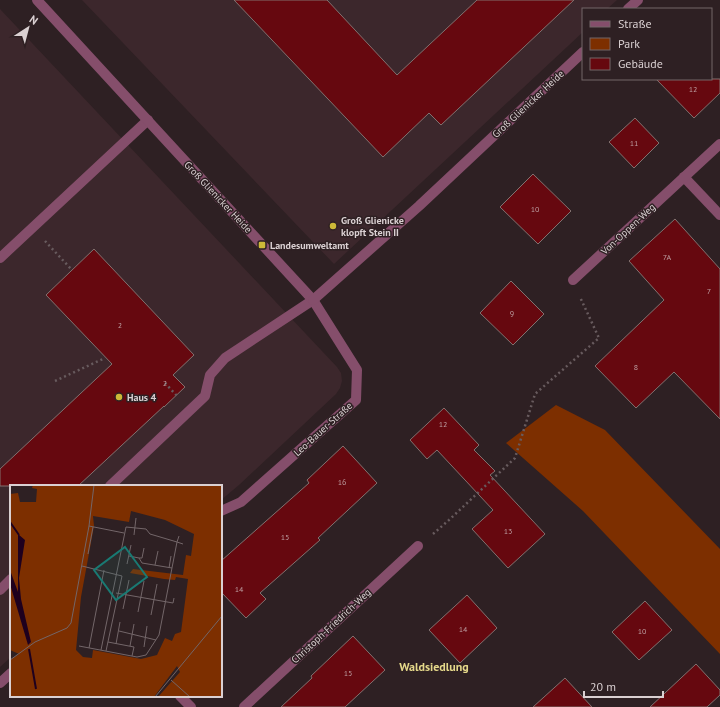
<svg xmlns="http://www.w3.org/2000/svg" width="720" height="707" viewBox="0 0 720 707" font-family="'PT Sans',sans-serif">
	<style>
		.built { fill: #3c272c }
		.green { fill: #7d2f00 }
		.building { fill: #66080f; stroke: #82716f }
		.lines { fill: none; stroke-linecap: round; stroke-linejoin: round }
		.path { stroke: #685b5e; stroke-width: 2.5; stroke-dasharray: 2 3; stroke-linecap: butt }
		.lane { stroke: #854e6b; stroke-width: 10 }
		.street { stroke: #854e6b; stroke-width: 10 }
		.poi-dot { fill: #cdb938; stroke: #2e2023; stroke-width: 1.5 }
		.labels { text-anchor: middle; dominant-baseline: central; stroke-width: 3; stroke-linejoin: round; paint-order: stroke }
		.number-label { font-size: 8px; fill: #bd9ea1 }
		.street-label { font-size: 10px; fill: #dad0d2; stroke: #2e2023 }
		.poi-label { font-size: 10px; font-weight: bold; fill: #dad0d2; stroke: #2e2023; text-anchor: start }
		.quarter-label { font-size: 12px; font-weight: bold; fill: #e5d88a; stroke: #2e2023 }
		.inset-river { fill: none; stroke: #1e001e; stroke-width: 2 }
		.inset-road { fill: none; stroke: #736669; stroke-width: 1 }
		.view { fill: #197a73; fill-opacity: 0.15; stroke: #197a73; stroke-width: 2 }
		.inset-edge { fill: none; stroke: #dad0d2; stroke-width: 2 }
	</style>
	<rect width="100%" height="100%" fill="#2e2023"/>
	<g class="built">
		<polygon points="82,0 617,0 607,9 583,9 583,32 334,264"/>
		<polygon points="0,9 337,367 341,373 342,381 340,388 336,394 239,485 221,500 221,486 11,486 11,657 0,667"/>
	</g>
	<polygon class="green" points="556,405 605,430 720,549 720,654 583,511 506,443"/>
	<g class="building">
		<polygon points="234,0 327,0 397,75 477,0 574,0 441,125 429,113 383,157"/>
		<polygon points="656,79 720,79 720,93 694,118"/>
		<polygon points="635,118 659,143 634,168 609,142"/>
		<polygon points="533,174 571,211 538,244 500,207"/>
		<polygon points="675,219 720,269 720,419 674,372 636,408 595,366 664,300 629,261"/>
		<polygon points="94,249 194,355 173,375 185,387 164,407 164,406 78,486 0,486 0,469 112,364 46,295"/>
		<polygon points="511,281 544,314 513,345 480,313"/>
		<polygon points="444,408 479,445 474,450 495,471 490,475 545,534 508,568 472,529 493,510 437,450 427,459 410,440"/>
		<polygon points="343,446 377,483 318,538 320,540 260,593 266,599 246,618 221,592 221,561 309,483 307,480"/>
		<polygon points="467,595 497,628 460,663 429,630"/>
		<polygon points="645,601 672,630 639,660 612,632"/>
		<polygon points="353,636 385,670 345,707 281,707 312,678 311,676"/>
		<polygon points="696,664 720,690 720,695 707,707 650,707"/>
		<polygon points="565,678 592,707 533,707"/>
	</g>
	<g class="lines">
		<g class="path">
			<polyline points="45,241 72,270"/>
			<polyline points="55,381 105,358"/>
			<polyline points="165,383 178,397"/>
			<polyline points="433,534 449,520 515,458 535,394 599,338 580,297"/>
		</g>
		<g class="lane">
			<polyline points="0,258 148,120"/>
			<polyline points="110,486 205,396 210,375 225,358 313,300"/>
			<polyline points="0,590 11,579"/>
		</g>
		<g class="street">
			<polyline points="37,0 313,300 357,370 356,400 241,502 221,511"/>
			<polyline points="628,9 638,0"/>
			<polyline points="684,177 720,215"/>
			<polyline points="573,280 720,144"/>
			<polyline points="313,300 419,206 583,52"/>
			<polyline points="0,683 11,673"/>
			<polyline points="180,696 191,707"/>
			<polyline points="244,707 418,546"/>
		</g>
	</g>
	<g class="poi-dot">
		<circle cx="333" cy="226" r="4"/>
		<rect x="258" y="241" width="8" height="8" rx="2"/>
		<circle cx="119" cy="397" r="4"/>
	</g>
	<g class="labels">
		<g class="number-label">
			<text x="693" y="89">12</text>
			<text x="634" y="143">11</text>
			<text x="535" y="209">10</text>
			<text x="667" y="257">7A</text>
			<text x="709" y="291">7</text>
			<text x="512" y="313">9</text>
			<text x="120" y="325">2</text>
			<text x="636" y="367">8</text>
			<text x="165" y="383">2</text>
			<text x="443" y="424">12</text>
			<text x="342" y="482">16</text>
			<text x="508" y="531">13</text>
			<text x="285" y="537">15</text>
			<text x="239" y="589">14</text>
			<text x="463" y="629">14</text>
			<text x="642" y="631">10</text>
			<text x="348" y="673">15</text>
		</g>
		<g class="street-label">
			<text transform="translate(528 104) rotate(-43)">Groß Glienicker Heide</text>
			<text transform="translate(218 197) rotate(47)">Groß Glienicker Heide</text>
			<text transform="translate(628 229) rotate(-43)">Von-Oppen-Weg</text>
			<text transform="translate(323 429) rotate(-42)">Leo-Bauer-Straße</text>
			<text transform="translate(331 626) rotate(-43)">Christoph-Friedrich-Weg</text>
		</g>
		<g class="poi-label">
			<text x="341" y="220">Groß Glienicke<tspan x="341" dy="12">klopft Stein II</tspan></text>
			<text x="270" y="245">Landesumweltamt</text>
			<text x="127" y="397">Haus 4</text>
		</g>
		<g class="quarter-label">
			<text x="434" y="666">Waldsiedlung</text>
		</g>
	</g>
	<g transform="translate(10 485)">
		<rect width="212" height="212" fill="#2e2023"/>
		<path d="M23 0H212V212H148L170 187 167 181 144 212H0V175L9 169 0 165V9L8 8 10 17H26L27 4 22 3ZM121 26 155 35 184 49 181 71 176 70 173 90 123 84 120 88 154 94 165 95 166 92 178 94 171 147 165 149 162 156 155 153 147 170 131 174 83 165 82 173 73 172 66 165 71 112 84 41 83 31 119 37Z" fill="#7d2f00" fill-rule="evenodd"/>
		<path d="M8 49 15 55 9 93 11 114 21 157 18 160 0 99V85L8 107Z" fill="#1e001e"/>
		<path class="inset-river" d="M0 37 9 50M19 164 26 204"/>
		<path class="inset-road" d="M79 41 114 48M124 50 126 33M169 51 167 57 173 59M78 69 83 42M119 71 129 73 132 78 162 83M129 73H132L134 63M117 79 121 60M145 80 148 66M72 81 112 91 96 166M159 83 161 71M106 108 163 118 164 113M113 124 119 95M128 127 134 96M141 130 147 99M109 146 146 155M98 157 124 162 122 171M106 159 110 137M69 161 127 172 136 170 149 150 167 57 140 49 136 44 116 42 91 165M120 161 124 139M134 162 137 141M79 163 94 85M0 175 25 157 57 143 61 138 79 41 84 0M161 195 180 212M145 212 212 131"/>
		<path class="view" d="M115 62 137 92 106 115 84 85Z"/>
		<rect width="212" height="212" class="inset-edge"/>
	</g>
	<rect x="582" y="8" width="130" height="72" fill="#2e2023" stroke="#736669"/>
	<rect x="590" y="21" width="20" height="6" fill="#854e6b" stroke="#736669"/>
	<text x="618" y="28" font-size="12" fill="#dad0d2">Straße</text>
	<rect x="590" y="38" width="20" height="12" fill="#7d2f00" stroke="#736669"/>
	<text x="618" y="48" font-size="12" fill="#dad0d2">Park</text>
	<rect x="590" y="58" width="20" height="12" fill="#66080f" stroke="#736669"/>
	<text x="618" y="68" font-size="12" fill="#dad0d2">Gebäude</text>
	<g transform="translate(28 28) rotate(36)" stroke="#2e2023" stroke-width="3" paint-order="stroke">
	<path d="M0-3L7 15L0 10L-7 15Z" fill="#dad0d2"/>
	<text y="-6" font-size="11" font-weight="bold" text-anchor="middle" fill="#dad0d2">N</text>
	</g>
	<path d="M584 691v6h79v-6" fill="none" stroke="#dad0d2" stroke-width="2"/>
	<text x="590" y="691" font-size="12" fill="#dad0d2" stroke="#2e2023" stroke-width="3" paint-order="stroke">20 m</text>
</svg>
